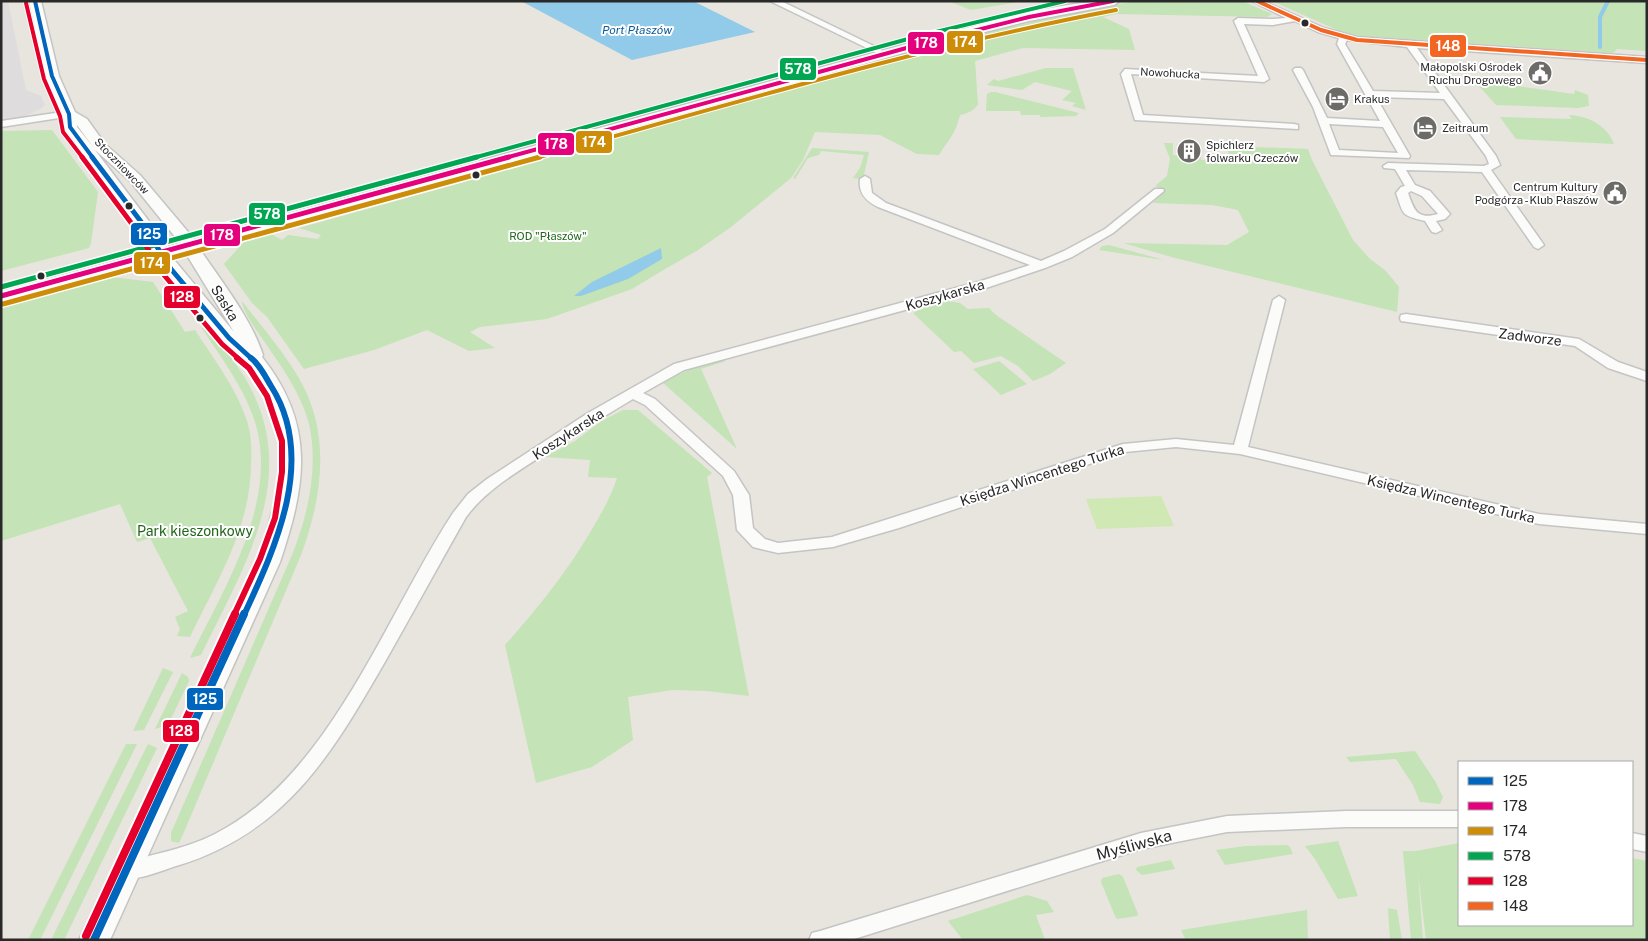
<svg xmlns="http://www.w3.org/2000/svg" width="1648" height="941" viewBox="0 0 1648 941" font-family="'Public Sans',sans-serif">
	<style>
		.industrial { fill: #dedcdd }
		.green { fill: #c4e3b6 }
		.pitch { fill: #cfe8b4 }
		.water { fill: #92cae9 }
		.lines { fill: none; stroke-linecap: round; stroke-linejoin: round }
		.stream { stroke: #92cae9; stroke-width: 4 }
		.street-casing { stroke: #c5c4c4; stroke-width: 3 }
		.secondary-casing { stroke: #c5c4c4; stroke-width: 3 }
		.street { fill: #fbfbfa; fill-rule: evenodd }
		.secondary { fill: #fbfbfa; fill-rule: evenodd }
		.bus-1-far3-casing { stroke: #fff; stroke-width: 6 }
		.bus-1-far2-casing { stroke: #fff; stroke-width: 8 }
		.bus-1-far1-casing { stroke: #fff; stroke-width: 10 }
		.bus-1-casing { stroke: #fff; stroke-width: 12 }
		.bus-2-far1-casing { stroke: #fff; stroke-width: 6 }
		.bus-2-casing { stroke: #fff; stroke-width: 8 }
		.bus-3-far1-casing { stroke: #fff; stroke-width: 6 }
		.bus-3-casing { stroke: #fff; stroke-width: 8 }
		.bus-4-far1-casing { stroke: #fff; stroke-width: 6 }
		.bus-4-casing { stroke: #fff; stroke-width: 8 }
		.bus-5-far3-casing { stroke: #fff; stroke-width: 6 }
		.bus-5-far2-casing { stroke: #fff; stroke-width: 8 }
		.bus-5-far1-casing { stroke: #fff; stroke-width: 10 }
		.bus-5-casing { stroke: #fff; stroke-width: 12 }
		.bus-6-casing { stroke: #fff; stroke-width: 6 }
		.bus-1-far3 { stroke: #0065bd; stroke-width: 4 }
		.bus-1-far2 { stroke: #0065bd; stroke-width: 5 }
		.bus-1-far1 { stroke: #0065bd; stroke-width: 6 }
		.bus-1 { stroke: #0065bd; stroke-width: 8 }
		.bus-2-far1 { stroke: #e5007d; stroke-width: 4 }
		.bus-2 { stroke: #e5007d; stroke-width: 5 }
		.bus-3-far1 { stroke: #ce8d08; stroke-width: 4 }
		.bus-3 { stroke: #ce8d08; stroke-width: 5 }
		.bus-4-far1 { stroke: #00a651; stroke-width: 4 }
		.bus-4 { stroke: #00a651; stroke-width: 5 }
		.bus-5-far3 { stroke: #e4002b; stroke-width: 4 }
		.bus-5-far2 { stroke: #e4002b; stroke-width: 5 }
		.bus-5-far1 { stroke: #e4002b; stroke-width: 6 }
		.bus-5 { stroke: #e4002b; stroke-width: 8 }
		.bus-6 { stroke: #f26522; stroke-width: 4 }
		.bus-dot { fill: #292929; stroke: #fff; stroke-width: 2 }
		.labels { text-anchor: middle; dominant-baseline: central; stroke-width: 4; stroke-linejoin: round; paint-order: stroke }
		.far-poi-label { font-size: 11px; fill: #292929; stroke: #fff; text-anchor: start }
		.far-street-label { font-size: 11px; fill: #292929; stroke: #fff }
		.far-park-label { font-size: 11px; fill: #21651a; stroke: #fff }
		.far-water-label { font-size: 12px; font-style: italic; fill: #0d5a98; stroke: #fff }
		.street-label { font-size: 14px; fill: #292929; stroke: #fff }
		.park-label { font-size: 14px; fill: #21651a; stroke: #fff }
		.near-street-label { font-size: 16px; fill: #292929; stroke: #fff }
		.line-badge { stroke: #fff; stroke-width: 2 }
		.badge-label { font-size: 14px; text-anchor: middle; font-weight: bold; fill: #fff }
	</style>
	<rect width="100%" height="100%" fill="#e7e5de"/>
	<polygon class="industrial" points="1,1 8,1 26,90 41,96 45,105 40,109 23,117 1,119"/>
	<g class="green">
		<polygon points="948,1 1024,1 971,10"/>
		<path d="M1136 1H1242L1272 14 1267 17 1116 14 1103 17 1129 29 1135 50 1023 48 975 61 978 104C974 111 968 113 960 115 955 135 949 139 939 155L917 154 880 135 815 132 803 160 791 178 731 227 698 250 660 272 632 289 547 319 480 327 470 332 495 348 469 351 427 330 374 350 304 369 267 317 252 303 224 264 245 241 271 234 282 240 288 235 318 239 321 235 299 228 461 183 533 158 793 86 808 85 805 80C916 50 1023 21 1136 1Z"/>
		<polygon points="1272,1 1647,1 1647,51 1617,49 1613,53 1362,36 1344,33"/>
		<polygon points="1046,68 1073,68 1086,110 1072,106 1076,103 1062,100 1072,91 1035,82 1022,90 987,85 994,79 998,81"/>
		<polygon points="1473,77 1481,78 1482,81 1574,94 1575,90 1588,95 1589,106 1578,108 1496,105 1479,86 1471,85 1467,78"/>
		<polygon points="991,92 995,92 1079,113 1076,116 1040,117 1040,115 1021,115 1020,111 986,111 987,94"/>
		<path d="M1569 115C1588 116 1607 125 1614 144L1516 139 1500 117 1572 119Z"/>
		<polygon points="52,130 98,192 91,243 89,248 1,271 1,131"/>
		<polygon points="1164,143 1173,143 1173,155 1201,157 1201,160 1230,160 1227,146 1308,149 1312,160 1353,240 1369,258 1386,271 1399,287 1397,312 1175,258 1123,243 1227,245 1249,232 1238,210 1212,205 1153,203 1165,190 1155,186 1167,176 1170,159"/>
		<polygon points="812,148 869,152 863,179 853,178 860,168 864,155 821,151 819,155 808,158 795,179 793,178"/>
		<polygon points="1109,245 1164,260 1099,250 1102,246"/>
		<polygon points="106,259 108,261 1,290 1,287"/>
		<path d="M112 277 153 282 185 332 195 330C213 358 235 386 246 418 251 432 252 448 251 463 251 527 217 581 190 637L177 636 180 629 175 617 188 611 150 538 137 542 120 504 1 541V307Z"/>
		<path d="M242 301C262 327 285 353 301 382 331 436 322 498 301 555L184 832 179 843 171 841V833L292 555C308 515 319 467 309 424 302 396 284 370 268 347 261 336 242 312 242 301Z"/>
		<polygon points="947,301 960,303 968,309 989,308 996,315 1066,363 1050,374 1033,381 1018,366 1001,356 974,363 961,351 954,352 913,313 923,308"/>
		<path d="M201 327C220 338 233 360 245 378 303 475 244 566 201 655L190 658C224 588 281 499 254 419 243 386 220 356 201 327Z"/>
		<polygon points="721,360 726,361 701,369 737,449 662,382 700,365"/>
		<polygon points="999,361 1027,384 1001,395 973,369"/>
		<path d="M623 410H638L712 473 707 477 749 696 707 691 672 690 628 697 633 740 592 767 536 783 505 645C538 608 566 573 591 531 601 514 611 497 617 478L588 477 590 460 545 457 575 441 600 422Z"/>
		<polygon points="163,668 173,672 144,730 133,731"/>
		<polygon points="182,673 188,677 189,681 168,725 155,729"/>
		<polygon points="126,744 137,744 40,940 28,940"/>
		<polygon points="148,744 157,748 64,940 51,940"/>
		<polygon points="1415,751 1435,781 1443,797 1440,804 1420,802 1413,785 1396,759 1350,762 1346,757"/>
		<polygon points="1338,841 1358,896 1338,899 1315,859 1305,846"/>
		<polygon points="1459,843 1459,925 1632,925 1632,858 1647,861 1647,940 1426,940 1418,873 1423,940 1411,940 1403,851 1416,851"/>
		<polygon points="1287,845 1290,847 1293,854 1225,865 1216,850 1246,846"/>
		<polygon points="1171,860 1175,869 1142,875 1136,870 1137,867"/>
		<polygon points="1119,874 1123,877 1138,914 1137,916 1117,919 1115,916 1101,882 1102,878"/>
		<polygon points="1027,895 1047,901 1054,912 1036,915 1045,940 963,940 948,921"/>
		<polygon points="1388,908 1397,910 1402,940 1390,940"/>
		<polygon points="1307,910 1308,940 1186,940 1181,930"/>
	</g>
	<polygon class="pitch" points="1161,496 1174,526 1097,529 1086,499"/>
	<g class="water">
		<polygon points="521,1 693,1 755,32 632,60"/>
		<polygon points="661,248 662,259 628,279 581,296 574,296 592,282"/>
	</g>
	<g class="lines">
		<polyline class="stream" points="1600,47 1600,17 1608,1"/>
		<defs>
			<g id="street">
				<polygon points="770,1 781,1 882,50 878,53 875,52"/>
				<path d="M1252 1H1263L1324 28 1357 37 1647 57V63L1417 48 1496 156 1500 165 1491 170 1544 245 1538 249 1534 247 1482 172 1406 170 1415 185 1430 191 1450 214 1445 219 1436 221 1442 230 1436 233 1432 232 1425 221C1400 215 1404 215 1396 193L1401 187 1405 186 1395 169 1384 168 1383 166 1388 163 1484 166 1489 164 1486 156 1444 99 1376 97 1410 156 1409 158 1331 155 1313 107 1293 70 1295 68H1301L1303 70 1327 118 1380 121 1337 44 1339 38 1318 32 1295 21 1273 25 1244 24 1269 79 1264 82 1131 74 1143 115 1294 124 1298 125V129L1135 120 1121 74 1125 69 1258 76 1234 21 1238 18 1273 19 1286 18ZM1347 40 1407 47 1440 93 1373 91 1345 44ZM1329 124 1383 127 1398 153 1339 150ZM1411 191 1422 196 1438 214C1417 220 1414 210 1408 193Z"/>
				<polygon points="69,111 74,114 72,116 1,127 1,121"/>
				<path d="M865 176 870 179 872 193 886 203 1041 261 1064 251 1105 229 1155 189H1163L1164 191 1113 233 1072 257 1045 268 986 288 684 370 643 393 655 399 734 471 749 495 753 528 765 539 778 543 832 537 1123 444 1176 439 1234 445 1273 300 1279 296 1285 300 1248 447 1539 514 1647 524V534L1539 524 1240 454 1176 447 1125 452 899 528 833 547 778 553 753 547 737 530 733 495 723 476 645 405 633 399C602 417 573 436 543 455 514 474 486 490 466 517 439 565 413 612 386 660 332 754 286 833 176 866 160 871 134 883 118 877L115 871 118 865C150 854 184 850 215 834 330 776 386 615 453 513L468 494 487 479 588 413 674 364 978 282 1030 265 878 207C866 201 858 193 860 179Z"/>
				<polygon points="1406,314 1579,339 1618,362 1647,372 1647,381 1608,368 1575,346 1401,321 1400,318 1401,315"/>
				<polygon points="1346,811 1459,811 1459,827 1346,827 1227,832 1141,849 851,940 809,940 812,933 820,931 1141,833 1227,816"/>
				<polygon points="1632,833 1647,836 1647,852 1632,849"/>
			</g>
			<path id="secondary" d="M29 1H41L59 76 75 112 87 119 105 144 140 175 194 239 917 41C982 25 1051 1 1120 1L1114 5 1029 21 925 47 199 248C221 281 251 318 263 355L262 357C316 425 306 485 280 562L110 940H79L256 562C281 495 298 428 249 366 242 357 232 351 224 343 214 333 205 321 197 311 183 294 168 278 157 260L1 301V291L151 251 135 224 63 127 62 114 45 76ZM77 125 94 148 77 127ZM95 150 130 181 180 243 165 247 148 220ZM185 252 234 332 171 256Z"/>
		</defs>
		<use href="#street" class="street-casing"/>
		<use href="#secondary" class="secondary-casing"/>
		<use href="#street" class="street"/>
		<use href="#secondary" class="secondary"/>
		<defs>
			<polyline id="bus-1-far3" points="35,1 52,76 69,114 70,127 93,158"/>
			<polyline id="bus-1-far2" points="92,157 142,223 171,269 229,338 252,359"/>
			<path id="bus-1-far1" d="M244 615C276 546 317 458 271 386 265 376 260 365 251 358"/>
			<polyline id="bus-1" points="94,940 244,614"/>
			<polyline id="bus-2-far1" points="505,158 921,44 1029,17 1113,1"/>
			<polyline id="bus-2" points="1,296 509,157"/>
			<path id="bus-3-far1" d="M536 158C728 105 920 47 1116 10"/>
			<polyline id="bus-3" points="3,304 540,157"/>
			<polyline id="bus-4-far1" points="473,158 919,36 1065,1"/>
			<polyline id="bus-4" points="1,287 477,157"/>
			<polyline id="bus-5-far3" points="26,3 44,79 60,116 63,132 83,158"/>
			<polyline id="bus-5-far2" points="82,157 135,228 164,275 222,344 239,359"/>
			<polyline id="bus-5-far1" points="234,615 260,559 275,518 282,472 282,441 267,396 249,368 237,358"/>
			<polyline id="bus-5" points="86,936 235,614"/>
			<polyline id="bus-6" points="1257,1 1321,30 1357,40 1647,60"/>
		</defs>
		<use href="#bus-1-far3" class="bus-1-far3-casing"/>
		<use href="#bus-1-far2" class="bus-1-far2-casing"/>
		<use href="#bus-1-far1" class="bus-1-far1-casing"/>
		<use href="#bus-1" class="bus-1-casing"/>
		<use href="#bus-2-far1" class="bus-2-far1-casing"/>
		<use href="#bus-2" class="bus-2-casing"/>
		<use href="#bus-3-far1" class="bus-3-far1-casing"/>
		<use href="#bus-3" class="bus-3-casing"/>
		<use href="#bus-4-far1" class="bus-4-far1-casing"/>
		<use href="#bus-4" class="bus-4-casing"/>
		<use href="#bus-5-far3" class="bus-5-far3-casing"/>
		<use href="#bus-5-far2" class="bus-5-far2-casing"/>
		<use href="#bus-5-far1" class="bus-5-far1-casing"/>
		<use href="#bus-5" class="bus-5-casing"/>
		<use href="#bus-6" class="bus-6-casing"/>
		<use href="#bus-1-far3" class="bus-1-far3"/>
		<use href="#bus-1-far2" class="bus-1-far2"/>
		<use href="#bus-1-far1" class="bus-1-far1"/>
		<use href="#bus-1" class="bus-1"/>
		<use href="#bus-2-far1" class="bus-2-far1"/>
		<use href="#bus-2" class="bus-2"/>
		<use href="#bus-3-far1" class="bus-3-far1"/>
		<use href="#bus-3" class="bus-3"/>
		<use href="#bus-4-far1" class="bus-4-far1"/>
		<use href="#bus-4" class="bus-4"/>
		<use href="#bus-5-far3" class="bus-5-far3"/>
		<use href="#bus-5-far2" class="bus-5-far2"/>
		<use href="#bus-5-far1" class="bus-5-far1"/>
		<use href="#bus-5" class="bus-5"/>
		<use href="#bus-6" class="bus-6"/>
	</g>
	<defs>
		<symbol id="civic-disc" viewBox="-11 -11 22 22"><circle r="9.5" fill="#6c6b68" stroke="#fff"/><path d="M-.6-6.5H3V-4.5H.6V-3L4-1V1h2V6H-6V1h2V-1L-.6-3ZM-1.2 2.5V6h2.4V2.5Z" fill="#fff"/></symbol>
		<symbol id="hotel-disc" viewBox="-11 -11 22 22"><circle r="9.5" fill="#6c6b68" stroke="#fff"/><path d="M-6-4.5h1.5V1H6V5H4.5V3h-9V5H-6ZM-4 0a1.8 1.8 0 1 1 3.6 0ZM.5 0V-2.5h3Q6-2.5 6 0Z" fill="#fff"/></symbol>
		<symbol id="building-disc" viewBox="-11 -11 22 22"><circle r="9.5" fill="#6c6b68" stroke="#fff"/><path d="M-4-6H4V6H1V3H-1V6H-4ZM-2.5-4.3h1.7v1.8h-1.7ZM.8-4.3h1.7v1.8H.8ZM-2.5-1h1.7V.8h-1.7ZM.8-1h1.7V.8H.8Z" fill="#fff"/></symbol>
	</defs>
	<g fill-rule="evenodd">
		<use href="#civic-disc" x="1526" y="59" width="28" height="28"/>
		<use href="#hotel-disc" x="1323" y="85" width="28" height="28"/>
		<use href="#hotel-disc" x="1411" y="114" width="28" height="28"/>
		<use href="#building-disc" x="1175" y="137" width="28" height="28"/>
		<use href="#civic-disc" x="1601" y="179" width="28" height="28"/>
	</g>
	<g class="bus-dot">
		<circle cx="1305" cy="23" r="4.5"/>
		<circle cx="476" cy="175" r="4.5"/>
		<circle cx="129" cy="206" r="4.5"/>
		<circle cx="41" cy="276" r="4.5"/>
		<circle cx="200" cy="318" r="4.5"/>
	</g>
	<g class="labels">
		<g class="far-poi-label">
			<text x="1522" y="67" text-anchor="end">Małopolski Ośrodek<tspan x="1522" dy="13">Ruchu Drogowego</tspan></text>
			<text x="1354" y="99">Krakus</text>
			<text x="1442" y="128">Zeitraum</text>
			<text x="1206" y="145">Spichlerz<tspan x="1206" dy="13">folwarku Czeczów</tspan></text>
			<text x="1598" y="187" text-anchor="end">Centrum Kultury<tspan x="1598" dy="13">Podgórza - Klub Płaszów</tspan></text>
		</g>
		<g class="far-street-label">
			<text transform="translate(1170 73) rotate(3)">Nowohucka</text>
			<text transform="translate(122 166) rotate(46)">Stoczniowców</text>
		</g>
		<g class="far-park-label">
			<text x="548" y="236">ROD "Płaszów"</text>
		</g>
		<g class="far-water-label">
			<text x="637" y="30">Port Płaszów</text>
		</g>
		<g class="street-label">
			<text transform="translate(945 295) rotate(-16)">Koszykarska</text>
			<text transform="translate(225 303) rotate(58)">Saska</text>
			<text transform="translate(1530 337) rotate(7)">Zadworze</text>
			<text transform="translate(568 434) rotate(-33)">Koszykarska</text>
			<text transform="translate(1042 475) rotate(-18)">Księdza Wincentego Turka</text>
			<text transform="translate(1451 499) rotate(13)">Księdza Wincentego Turka</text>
		</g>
		<g class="park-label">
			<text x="195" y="531">Park kieszonkowy</text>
		</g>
		<g class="near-street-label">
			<text transform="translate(1134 845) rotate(-15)">Myśliwska</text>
		</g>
	</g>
	<g class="line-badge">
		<rect x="946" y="30" width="38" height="24" rx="5" fill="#ce8d08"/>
		<rect x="907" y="31" width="38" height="24" rx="5" fill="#e5007d"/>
		<rect x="1429" y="34" width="38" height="24" rx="5" fill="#f26522"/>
		<rect x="779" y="57" width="38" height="24" rx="5" fill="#00a651"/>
		<rect x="575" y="130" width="38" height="24" rx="5" fill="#ce8d08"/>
		<rect x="537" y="132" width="38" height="24" rx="5" fill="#e5007d"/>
		<rect x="248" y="202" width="38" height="24" rx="5" fill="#00a651"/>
		<rect x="130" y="222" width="38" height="24" rx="5" fill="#0065bd"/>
		<rect x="203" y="223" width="38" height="24" rx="5" fill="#e5007d"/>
		<rect x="133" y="251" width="38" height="24" rx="5" fill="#ce8d08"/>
		<rect x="163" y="285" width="38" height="24" rx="5" fill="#e4002b"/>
		<rect x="186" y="687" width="38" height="24" rx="5" fill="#0065bd"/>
		<rect x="162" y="719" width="38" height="24" rx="5" fill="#e4002b"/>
	</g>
	<g class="badge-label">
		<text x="965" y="47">174</text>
		<text x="926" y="48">178</text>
		<text x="1448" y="51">148</text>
		<text x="798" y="74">578</text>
		<text x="594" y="147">174</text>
		<text x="556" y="149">178</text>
		<text x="267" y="219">578</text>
		<text x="149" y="239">125</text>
		<text x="222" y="240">178</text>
		<text x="152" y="268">174</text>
		<text x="182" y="302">128</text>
		<text x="205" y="704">125</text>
		<text x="181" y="736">128</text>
	</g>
	<rect width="1648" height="941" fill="none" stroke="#292929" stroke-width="5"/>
	<rect x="1458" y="761" width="175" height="165" fill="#ffffff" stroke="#a9a9a9"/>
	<rect x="1468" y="777" width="25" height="8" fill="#0065bd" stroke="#a9a9a9"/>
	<text x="1503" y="786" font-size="15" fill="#292929">125</text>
	<rect x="1468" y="802" width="25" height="8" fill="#e5007d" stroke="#a9a9a9"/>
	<text x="1503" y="811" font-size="15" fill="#292929">178</text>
	<rect x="1468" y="827" width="25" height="8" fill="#ce8d08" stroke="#a9a9a9"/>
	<text x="1503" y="836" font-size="15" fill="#292929">174</text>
	<rect x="1468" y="852" width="25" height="8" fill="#00a651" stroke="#a9a9a9"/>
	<text x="1503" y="861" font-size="15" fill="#292929">578</text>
	<rect x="1468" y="877" width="25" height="8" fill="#e4002b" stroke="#a9a9a9"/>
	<text x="1503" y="886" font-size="15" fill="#292929">128</text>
	<rect x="1468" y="902" width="25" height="8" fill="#f26522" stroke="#a9a9a9"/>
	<text x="1503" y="911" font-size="15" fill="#292929">148</text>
</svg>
